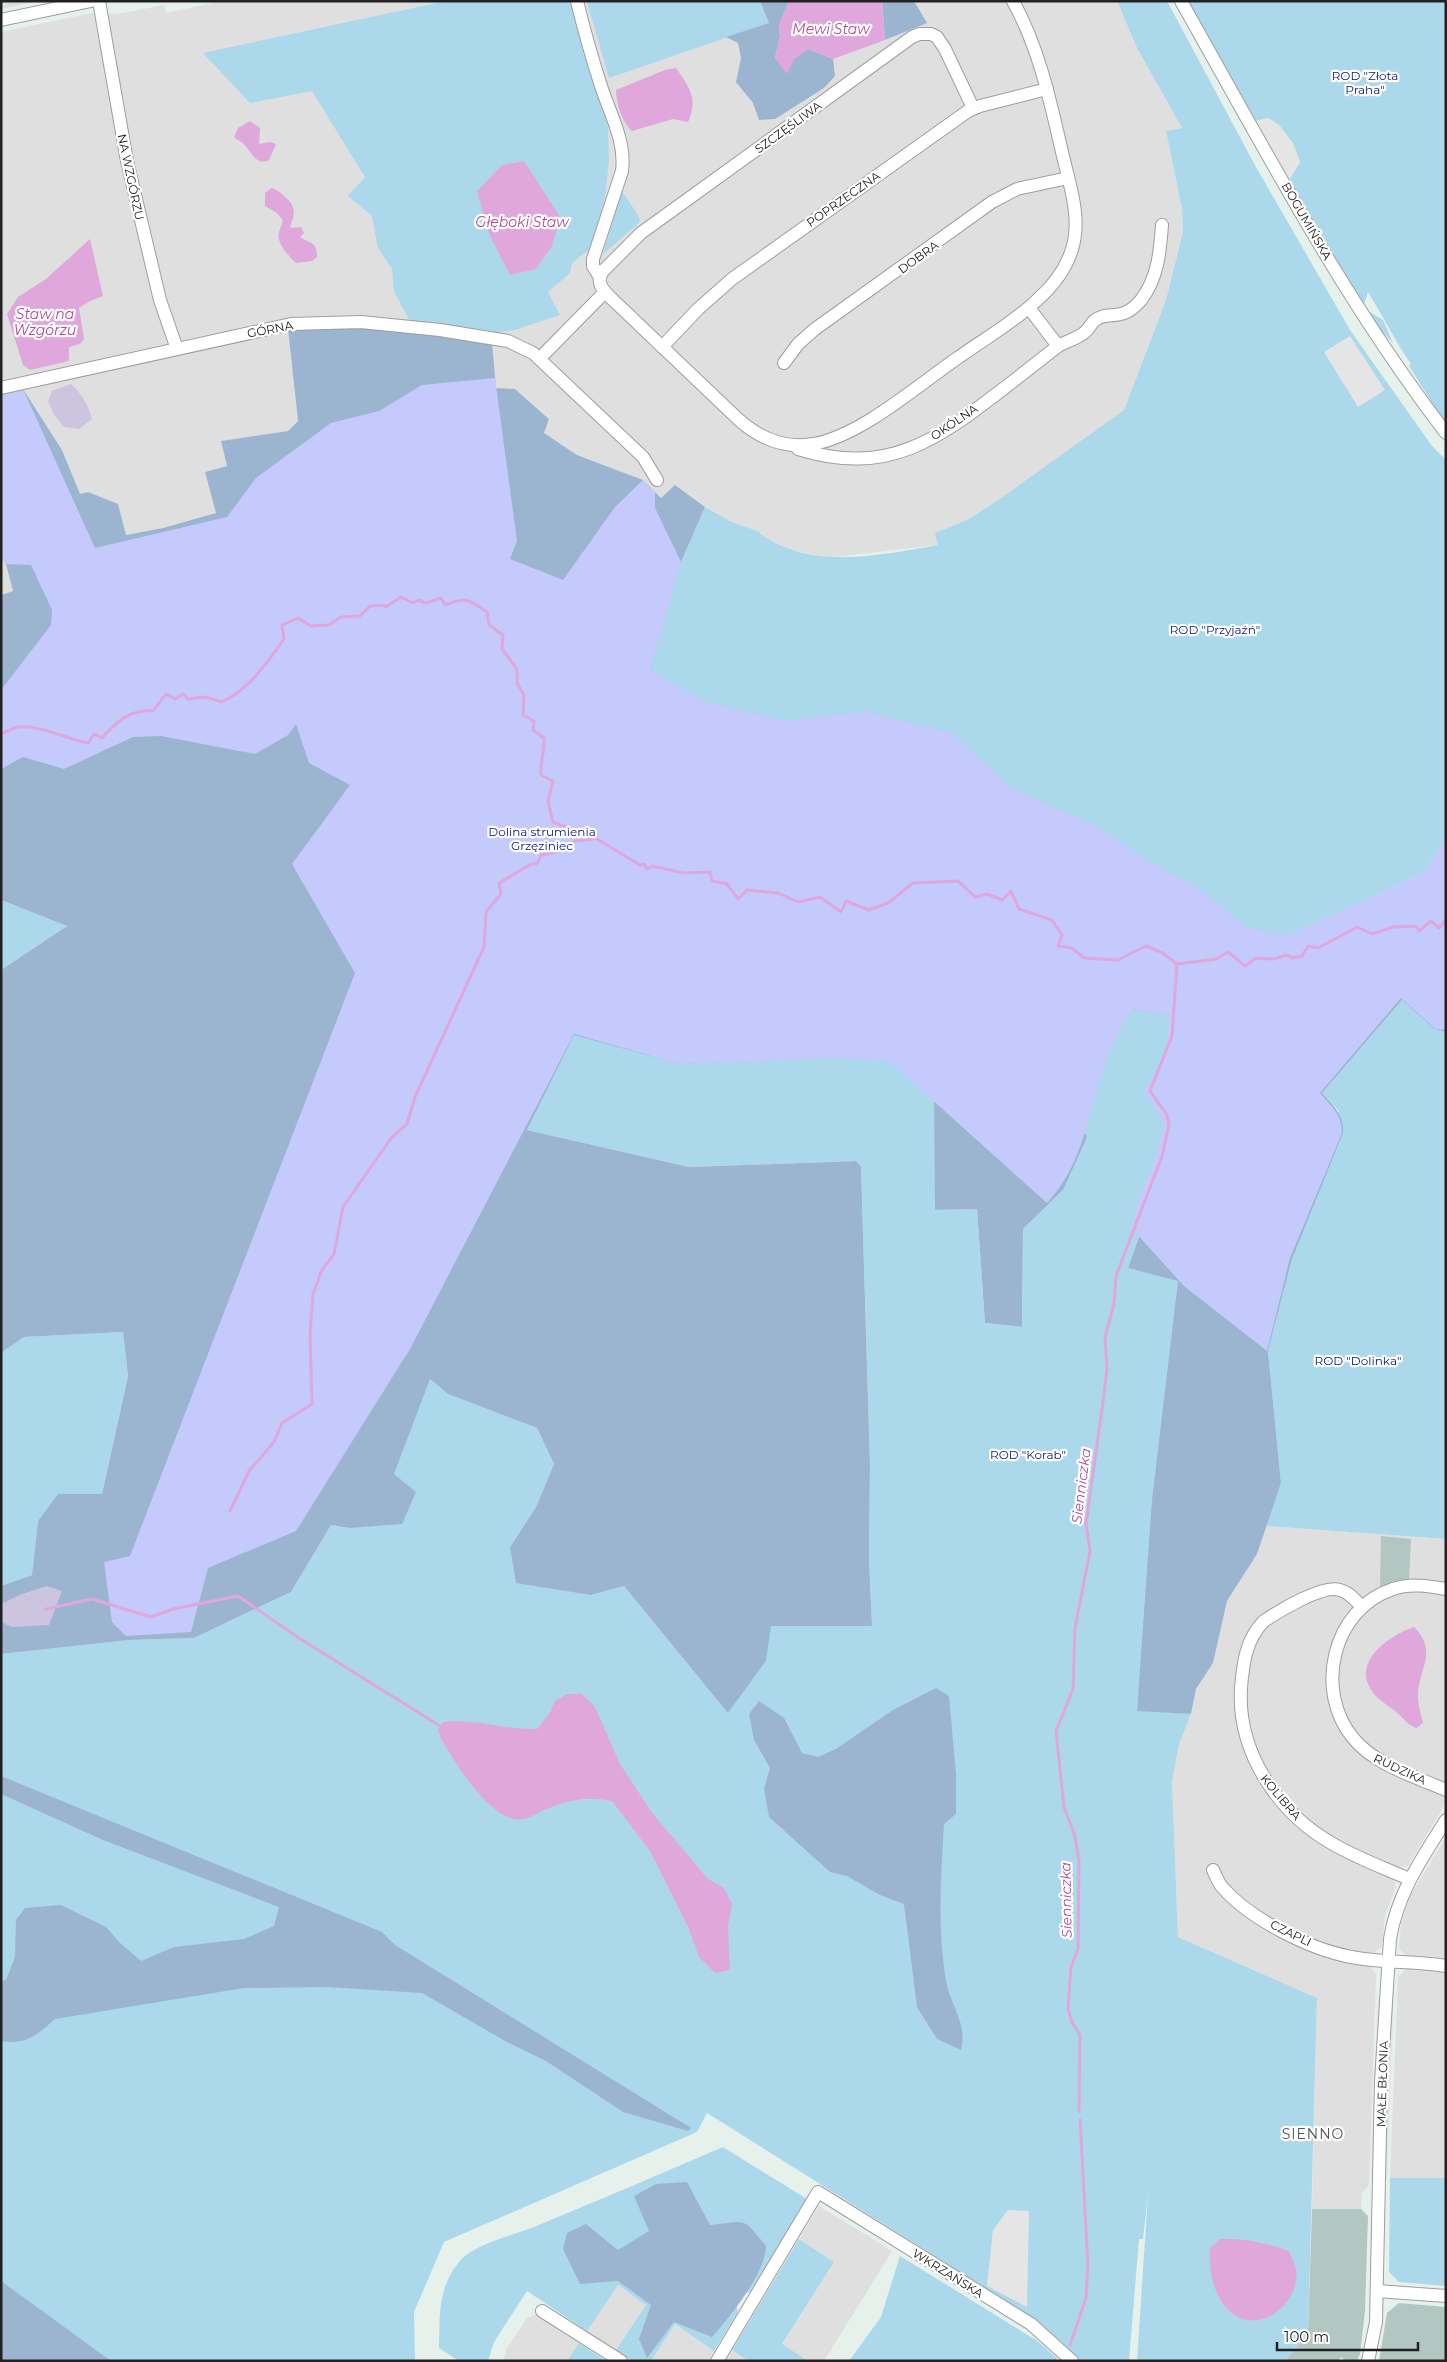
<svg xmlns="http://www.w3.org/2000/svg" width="1447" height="2362" viewBox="0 0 1447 2362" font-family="Montserrat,sans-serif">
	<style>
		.residential { fill: #dedfde }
		.construction { fill: #b2c6c2 }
		.grass { fill: #acd8ec }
		.forest { fill: #9bb5d1 }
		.wetland { fill: #cdc4e0 }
		.park { fill: #c4cafb }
		.parking { fill: #e5e5e5 }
		.water { fill: #e0a7dd }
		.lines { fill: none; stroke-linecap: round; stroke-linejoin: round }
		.stream { stroke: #e0a7dd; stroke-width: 3 }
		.minor-casing { stroke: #9e9e9e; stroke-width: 14 }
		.minor { stroke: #fff; stroke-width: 12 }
		.labels { text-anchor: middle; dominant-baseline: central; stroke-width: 4.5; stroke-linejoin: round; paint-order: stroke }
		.park-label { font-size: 12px; fill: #091684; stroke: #fff }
		.street-label { font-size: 12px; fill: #212121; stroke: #fff }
		.water-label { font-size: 14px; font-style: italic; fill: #b44993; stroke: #fff }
		.neighbourhood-label { font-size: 14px; letter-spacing: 1px; fill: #545454; stroke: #fff }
	</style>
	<rect width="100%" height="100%" fill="#e7f1ec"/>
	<g class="residential">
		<polygon points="1,1 37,1 1,9"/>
		<polygon points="222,1 1117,1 1137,48 1182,128 1166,131 1182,209 1183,232 1166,300 1124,410 994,503 967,520 936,533 938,545 834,557 818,556 788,549 759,534 759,532 732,522 705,507 675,485 661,498 643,480 577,455 544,433 549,418 515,389 496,389 288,329 298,421 288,431 221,441 227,466 205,472 216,513 163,528 125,535 80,495 62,450 23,389 1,394 1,32 92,13 118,14 164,5 166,13"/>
		<polygon points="1,557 6,564 13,591 1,595"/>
		<polygon points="1265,1526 1446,1539 1446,1790 1443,1795 1445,1804 1408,1866 1399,1868 1393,1877 1396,1887 1385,1915 1382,1947 1371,1954 1369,1965 1376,1974 1369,2185 1362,2193 1361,2209 1312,2209 1317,1998 1178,1937 1172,1782 1179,1744 1191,1714 1196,1689 1213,1663 1227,1601 1257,1554"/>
		<polygon points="1446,1837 1446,1960 1408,1957 1399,1949 1401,1922 1407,1901"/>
		<polygon points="1407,1968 1446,1972 1446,2178 1390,2178 1398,1977"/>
		<polygon points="819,2206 892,2251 824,2361 808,2361 782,2345 834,2262 799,2239"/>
		<polygon points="617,2285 647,2305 616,2350 587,2331"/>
		<polygon points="536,2314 579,2343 567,2361 503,2361 507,2348 527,2318"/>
		<polygon points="675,2324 714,2351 708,2361 651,2361"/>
		<polygon points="732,2350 748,2361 725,2361"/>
	</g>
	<g class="construction">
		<polygon points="1381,1536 1411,1539 1409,1579 1380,1587"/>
		<polygon points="1312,2209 1361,2209 1368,2216 1365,2311 1360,2354 1357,2361 1346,2361 1341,2357 1338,2361 1285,2361 1308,2334"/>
		<polygon points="1399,2303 1446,2307 1446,2361 1379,2361 1387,2313"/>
	</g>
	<g class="grass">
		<polygon points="446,1 573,1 608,127 609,161 605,198 592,247 572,263 570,273 548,292 560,315 515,330 491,333 410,321 394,292 392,269 378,248 372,216 348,196 365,177 312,91 250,103 203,53"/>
		<polygon points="760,1 769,23 609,78 587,2"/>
		<path d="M1117 1H1167L1256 167 1350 330 1432 446 1446 460V840L1423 873 1287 936 1246 927 1198 888 1150 862 1098 827 1011 788 953 734 865 711 787 721 705 702 650 670 681 562 705 507 732 522 760 532V534C769 539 778 545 787 548 832 566 892 553 938 545L935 533 967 520 994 503 1124 410 1166 300 1183 232 1182 209 1166 131 1182 128 1137 48Z"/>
		<path d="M1187 1H1446V425L1409 366 1411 364C1395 341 1383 316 1368 292L1364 305 1289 180 1300 162 1269 118 1256 121Z"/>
		<polygon points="622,191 638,215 640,222 603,254"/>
		<polygon points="1368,311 1383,320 1393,343 1371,320"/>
		<polygon points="1,900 67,926 1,970"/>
		<polygon points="1402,1000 1434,1029 1446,1032 1446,1539 1265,1526 1281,1483 1268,1351 1292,1259 1339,1111 1322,1093"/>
		<polygon points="1124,1008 1170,1016 1181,1033 1155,1191 1128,1268 1178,1280 1137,1710 1191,1714 1179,1744 1172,1782 1178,1937 1317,1998 1308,2334 1285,2361 1137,2361 1148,2194 1143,2239 1139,2239 1129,2361 1075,2361 941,2260 707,2113 697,2132 444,2242 414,2312 415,2361 1,2361 1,1654 129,1640 194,1638 291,1592 331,1525 349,1528 394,1474 429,1378 448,1394 537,1428 554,1464 536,1507 510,1547 591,1595 624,1586 728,1712 766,1661 770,1626 872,1626 869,1559 870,1465 861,1166 856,1161 689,1167 527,1130 574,1034 680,1064 837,1058 889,1061 949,1022 935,1210 977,1209 985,1323 1022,1327 1023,1229 1063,1190 1077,1121"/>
		<polygon points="123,1332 128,1376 102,1494 38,1521 32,1575 1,1586 1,1353 24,1337"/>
		<path d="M723 2147 807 2199 750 2292 739 2295 735 2302 738 2312 714 2351 675 2324 651 2361H632L616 2350 646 2305 618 2285 587 2331 527 2291 494 2342 488 2361H459L439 2348C440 2315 437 2289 459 2262 472 2245 514 2235 534 2227 597 2201 660 2174 723 2147Z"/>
		<polygon points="1390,2178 1446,2178 1446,2286 1399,2282 1389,2272"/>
		<polygon points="799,2239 834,2262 782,2344 808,2361 748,2361 732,2350"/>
		<polygon points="900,2256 1036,2340 1057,2358 1055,2361 849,2361 881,2317"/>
		<polygon points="579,2343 606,2361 567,2361"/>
	</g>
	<g class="forest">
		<polygon points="760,1 789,1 779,25 780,37 775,58 795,58 808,49 833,59 835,76 824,88 775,119 759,120 753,103 736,82 741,58 738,43 726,37 769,23"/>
		<polygon points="882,1 914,1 927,23 885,40"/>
		<path d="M374 327 492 343 496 388 515 389 549 419 544 433 577 455 643 480 661 498 675 485 705 507 681 562 650 670 705 702 787 721 865 711 953 734 1011 788 1098 827 1150 862 1198 888 1246 927 1287 936 1402 922 1446 840V1032L1434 1029 1402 1000 1322 1093C1334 1106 1344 1115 1343 1133L1292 1259 1268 1351 1281 1483 1257 1554 1227 1601 1213 1663 1196 1689 1191 1714 1137 1711 1152 1500 1178 1281 1128 1268 1155 1191 1181 1033 1170 1016 1124 1008 1077 1121 1087 1137 1063 1190 1023 1229 1022 1327 985 1323 977 1209 935 1210 934 1089 889 1061 837 1058 680 1064 574 1035 527 1130 689 1167 856 1161 861 1166 870 1465 869 1559 872 1626H771L766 1661 728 1713 624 1586 591 1595 516 1583 510 1547 536 1507 554 1464 537 1428 448 1394 430 1379 394 1474 416 1492 402 1524 349 1528 331 1525 291 1592 194 1638 129 1640 1 1654V1586L32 1575 38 1521 58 1494H102L128 1376 123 1332 24 1337 1 1353V970L67 926 1 900V595L13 591 6 564 1 557V394L23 389 62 450 80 494 88 492 118 504 126 535 163 528 216 513 205 472 227 466 221 441 288 431 298 421 288 329Z"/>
		<path d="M936 1688 949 1696 956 1774V1814L944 1824C941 1876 937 1929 946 1981 950 2005 968 2023 961 2050L937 2039 917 2007 904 1904 880 1895 847 1876 830 1872 769 1817 764 1789 770 1768 754 1740 749 1714 759 1701 784 1718 802 1753 818 1757 836 1749 893 1710Z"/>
		<path d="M1 1776 382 1932 395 1945 691 2128 688 2131 623 2112 546 2061 507 2042 422 1993 327 1987 244 1988 55 2019C37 2035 27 2045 1 2041V1981L6 1980 15 1957 16 1920 25 1908 61 1905 106 1927 119 1942 141 1961 174 1947 244 1939 274 1926 279 1907 103 1840 1 1794Z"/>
		<path d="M687 2182 710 2225C747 2221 742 2216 766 2246 766 2272 730 2317 712 2337L674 2322 647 2358 639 2339 651 2305 618 2281 580 2284 563 2249 567 2233 586 2224 618 2250 649 2231 634 2196 656 2184Z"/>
		<polygon points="1,2281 111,2361 1,2361"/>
	</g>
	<g class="wetland">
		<path d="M71 384C82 394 88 405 92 419L79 429 64 427 54 415 48 401 52 391Z"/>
		<polygon points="47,1586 62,1591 49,1625 12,1627 1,1622 1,1604 22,1594"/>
	</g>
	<path class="park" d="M495 378 517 541 510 559 563 580 615 507 643 480 655 492V508L681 562 650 670 705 702 787 721 865 711 953 734 1011 788 1098 827 1150 862 1198 888 1246 927 1286 936 1423 873 1446 840V1030L1435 1029 1401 998 1320 1093C1331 1106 1342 1114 1342 1133L1290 1258 1267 1351 1184 1286 1136 1233 1130 1232C1137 1195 1157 1162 1164 1125L1144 1091 1165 1054 1170 1016 1132 1009C1125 1023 1115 1036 1110 1050 1089 1102 1087 1161 1047 1203L889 1061 837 1058 680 1064 574 1034 410 1349 296 1531 208 1568 191 1632 126 1636 112 1622 104 1562 130 1556 355 973 292 864 350 785 309 763 296 724 288 735 255 754 161 736 133 737 64 769 23 757 1 769V690L51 625 52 610 31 565 6 564 1 557V394L23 389 95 548 227 517 256 478 331 423 379 411 422 385Z"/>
	<g class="parking">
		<polygon points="1269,118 1280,126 1293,143 1300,162 1289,180 1256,121"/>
		<polygon points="1350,336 1385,390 1358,407 1324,352"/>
		<polygon points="1382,1997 1375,2184 1371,2178 1373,2103 1378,2000"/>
		<polygon points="1390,1997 1394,2001 1387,2179 1383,2183"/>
		<polygon points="1008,2210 1029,2211 1027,2307 987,2286 993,2230"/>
	</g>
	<g class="water">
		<polygon points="789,1 882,1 885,40 833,59 808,49 795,58 787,74 775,58 780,37 779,25"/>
		<path d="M676 68C689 87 699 99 688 122L673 119 632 131C622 122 616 103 616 90L665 70Z"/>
		<path d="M250 121 260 128 259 144 270 142 276 144 269 160C256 166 252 153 244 144 241 141 237 140 234 137L238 128Z"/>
		<polygon points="524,161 560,217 552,246 536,269 510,275 489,234 477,191 502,165"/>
		<path d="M272 188C281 192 294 202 294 212 294 217 291 223 290 228L301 227 304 233 300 237C310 244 317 241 317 257L312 261 296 263C289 256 276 243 279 232 280 228 282 225 283 220L277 213 265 206V193Z"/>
		<polygon points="90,239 103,296 90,301 79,308 84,339 80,344 69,347 69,361 30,370 23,365 7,314 18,297 46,279"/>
		<path d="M1414 1627C1439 1652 1418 1669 1418 1696 1418 1705 1421 1715 1423 1723L1416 1728C1406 1724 1403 1717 1395 1711 1386 1704 1372 1696 1368 1684 1357 1657 1393 1634 1414 1627Z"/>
		<path d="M567 1694H582L595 1707 620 1764 653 1814 708 1879 724 1888 732 1904 728 1927 730 1970 715 1973 699 1957 688 1927 650 1851 612 1801C585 1796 569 1800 544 1810 538 1813 530 1818 523 1819 492 1825 455 1762 441 1739L438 1730 443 1722C476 1718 504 1730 537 1729L549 1714 555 1701Z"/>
		<path d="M1220 2239C1243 2238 1267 2243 1289 2251 1291 2257 1295 2263 1296 2269 1301 2297 1269 2330 1240 2318 1215 2307 1208 2272 1210 2248Z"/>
	</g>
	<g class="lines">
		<g class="stream">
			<path d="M1 734C7 732 14 727 19 727 40 725 67 739 88 743L94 734 102 738C116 722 130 709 153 711L166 694 175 699 183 694 188 699 206 697 222 702C248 690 268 662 284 639L282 625 298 618 311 626 329 625 341 617 360 616 370 606 383 605 386 607 401 597 413 603 419 600 426 603 441 598 445 605C466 596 470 600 487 612L489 625 503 635 502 649 517 669V683L524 695 523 715 534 721 533 730 544 738C545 751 540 761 541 775L553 781 548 802 553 822 597 839 640 865 644 864 647 869 652 866 684 873 710 872 712 881 727 884 738 899 747 890 778 893 798 902 820 897 841 912 846 901 869 910 888 903 913 883 958 881 975 897 987 894 1002 900 1011 891 1019 909 1052 920 1062 935 1058 946 1072 948 1084 958 1118 960 1146 946 1163 953 1177 964 1216 959 1228 952 1245 966 1256 958 1274 959 1286 955 1293 958 1302 956 1308 946 1318 948 1357 927 1372 934 1393 927 1416 926 1419 931 1431 921 1439 928 1446 920"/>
			<polyline points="230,1511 249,1471 274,1442 282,1423 312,1404 310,1333 313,1294 322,1270 334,1254 343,1207 392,1137 407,1124 415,1097 484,947 486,912 501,894 499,883 531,864 537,864 541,855 556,852 575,841 594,839"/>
			<polyline points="46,1609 92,1599 151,1617 173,1609 238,1596 299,1638 440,1726"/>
			<polyline points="1079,2112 1080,2035 1072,2022 1068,2009 1071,1967 1078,1949 1079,1862 1075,1836 1064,1807 1056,1731 1073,1689 1075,1628 1090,1551 1086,1524 1104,1395 1107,1368 1105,1337 1114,1304 1116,1276 1162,1156 1169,1125 1167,1115 1150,1091 1172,1036 1177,964"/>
			<polyline points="1070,2345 1086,2298 1088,2265 1080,2120"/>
		</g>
		<defs>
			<g id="minor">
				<polyline points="99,1 127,161 160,300 177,349"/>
				<path d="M577 1C584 30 592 58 601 86 610 114 626 141 622 171L593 259V266L599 276"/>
				<path d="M1181 1C1264 148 1343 299 1446 433"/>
				<polyline points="1,20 91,1"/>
				<path d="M973 108 945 49 937 37 931 34H919L912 37 641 233 603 271C595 283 603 290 612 299L738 419C759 438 785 449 814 444 862 435 918 385 959 357 984 339 1013 323 1036 301 1052 287 1066 270 1072 249 1082 218 1069 183 1062 152 1050 100 1039 48 1013 1"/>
				<polyline points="1029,308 1058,346"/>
				<polyline points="662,347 698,309 732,279 968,111 980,106 1047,89"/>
				<polyline points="540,358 605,292"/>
				<polyline points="784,363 798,344 815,329 992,202 1017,189 1068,178"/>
				<polyline points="1,388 291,324 361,322 440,330 508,341 533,353 643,457 657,480"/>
				<path d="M798 449C894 479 944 434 1016 379 1030 368 1044 357 1058 346 1067 341 1077 339 1085 332 1089 329 1091 324 1094 321 1108 309 1121 324 1141 300 1158 278 1160 252 1162 225"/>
				<path d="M1446 1589C1428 1586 1410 1583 1393 1589 1332 1609 1314 1691 1353 1738 1375 1765 1414 1776 1446 1790"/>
				<path d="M1362 1607C1356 1601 1349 1592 1340 1590 1323 1584 1279 1611 1264 1621 1246 1639 1243 1663 1241 1688 1237 1752 1278 1813 1333 1844 1357 1858 1384 1868 1409 1879"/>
				<path d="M1213 1870C1216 1876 1218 1882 1222 1887 1250 1919 1309 1949 1351 1957 1382 1963 1414 1961 1446 1966"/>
				<polyline points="1377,2291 1446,2296"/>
				<polyline points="542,2311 621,2361"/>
				<polyline points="717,2361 818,2192 1031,2324 1072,2361"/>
				<path d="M1368 2361 1376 2322 1381 2082 1390 1939C1397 1894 1422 1858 1446 1820"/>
			</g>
		</defs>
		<use href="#minor" class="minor-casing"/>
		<use href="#minor" class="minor"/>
	</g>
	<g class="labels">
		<g class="park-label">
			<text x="1365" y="75">ROD "Złota<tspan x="1365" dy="14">Praha"</tspan></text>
			<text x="1215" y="629">ROD "Przyjaźń"</text>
			<text x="542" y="831">Dolina strumienia<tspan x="542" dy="14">Grzęziniec</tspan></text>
			<text x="1358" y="1360">ROD "Dolinka"</text>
			<text x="1028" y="1454">ROD "Korab"</text>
		</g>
		<g class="street-label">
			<text transform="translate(788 127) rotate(-36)">SZCZĘŚLIWA</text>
			<text transform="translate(131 177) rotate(78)">NA WZGÓRZU</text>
			<text transform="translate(843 199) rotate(-35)">POPRZECZNA</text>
			<text transform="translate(1307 221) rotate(60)">BOGUMIŃSKA</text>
			<text transform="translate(918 257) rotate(-36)">DOBRA</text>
			<text transform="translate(270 329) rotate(-11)">GÓRNA</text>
			<text transform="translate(954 422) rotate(-34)">OKÓLNA</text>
			<text transform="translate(1400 1769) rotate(25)">RUDZIKA</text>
			<text transform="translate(1281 1797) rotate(50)">KOLIBRA</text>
			<text transform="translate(1291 1933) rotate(26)">CZAPLI</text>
			<text transform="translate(1382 2084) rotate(-88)">MAŁE BŁONIA</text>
			<text transform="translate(948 2273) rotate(32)">WKRZAŃSKA</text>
		</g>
		<g class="water-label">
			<text x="831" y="29">Mewi Staw</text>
			<text x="522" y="222">Głęboki Staw</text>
			<text x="45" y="314">Staw na<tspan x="45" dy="16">Wzgórzu</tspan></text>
			<text transform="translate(1081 1486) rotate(-83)">Sienniczka</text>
			<text transform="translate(1066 1900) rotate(-91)">Sienniczka</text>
		</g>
		<g class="neighbourhood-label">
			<text x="1313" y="2134">SIENNO</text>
		</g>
	</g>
	<rect width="1447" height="2362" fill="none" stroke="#212121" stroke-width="5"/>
	<path d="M1277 2342v8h141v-8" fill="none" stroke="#212121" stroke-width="2.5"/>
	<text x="1284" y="2342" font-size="15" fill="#212121" stroke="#ffffff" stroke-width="4" paint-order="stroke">100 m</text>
</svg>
